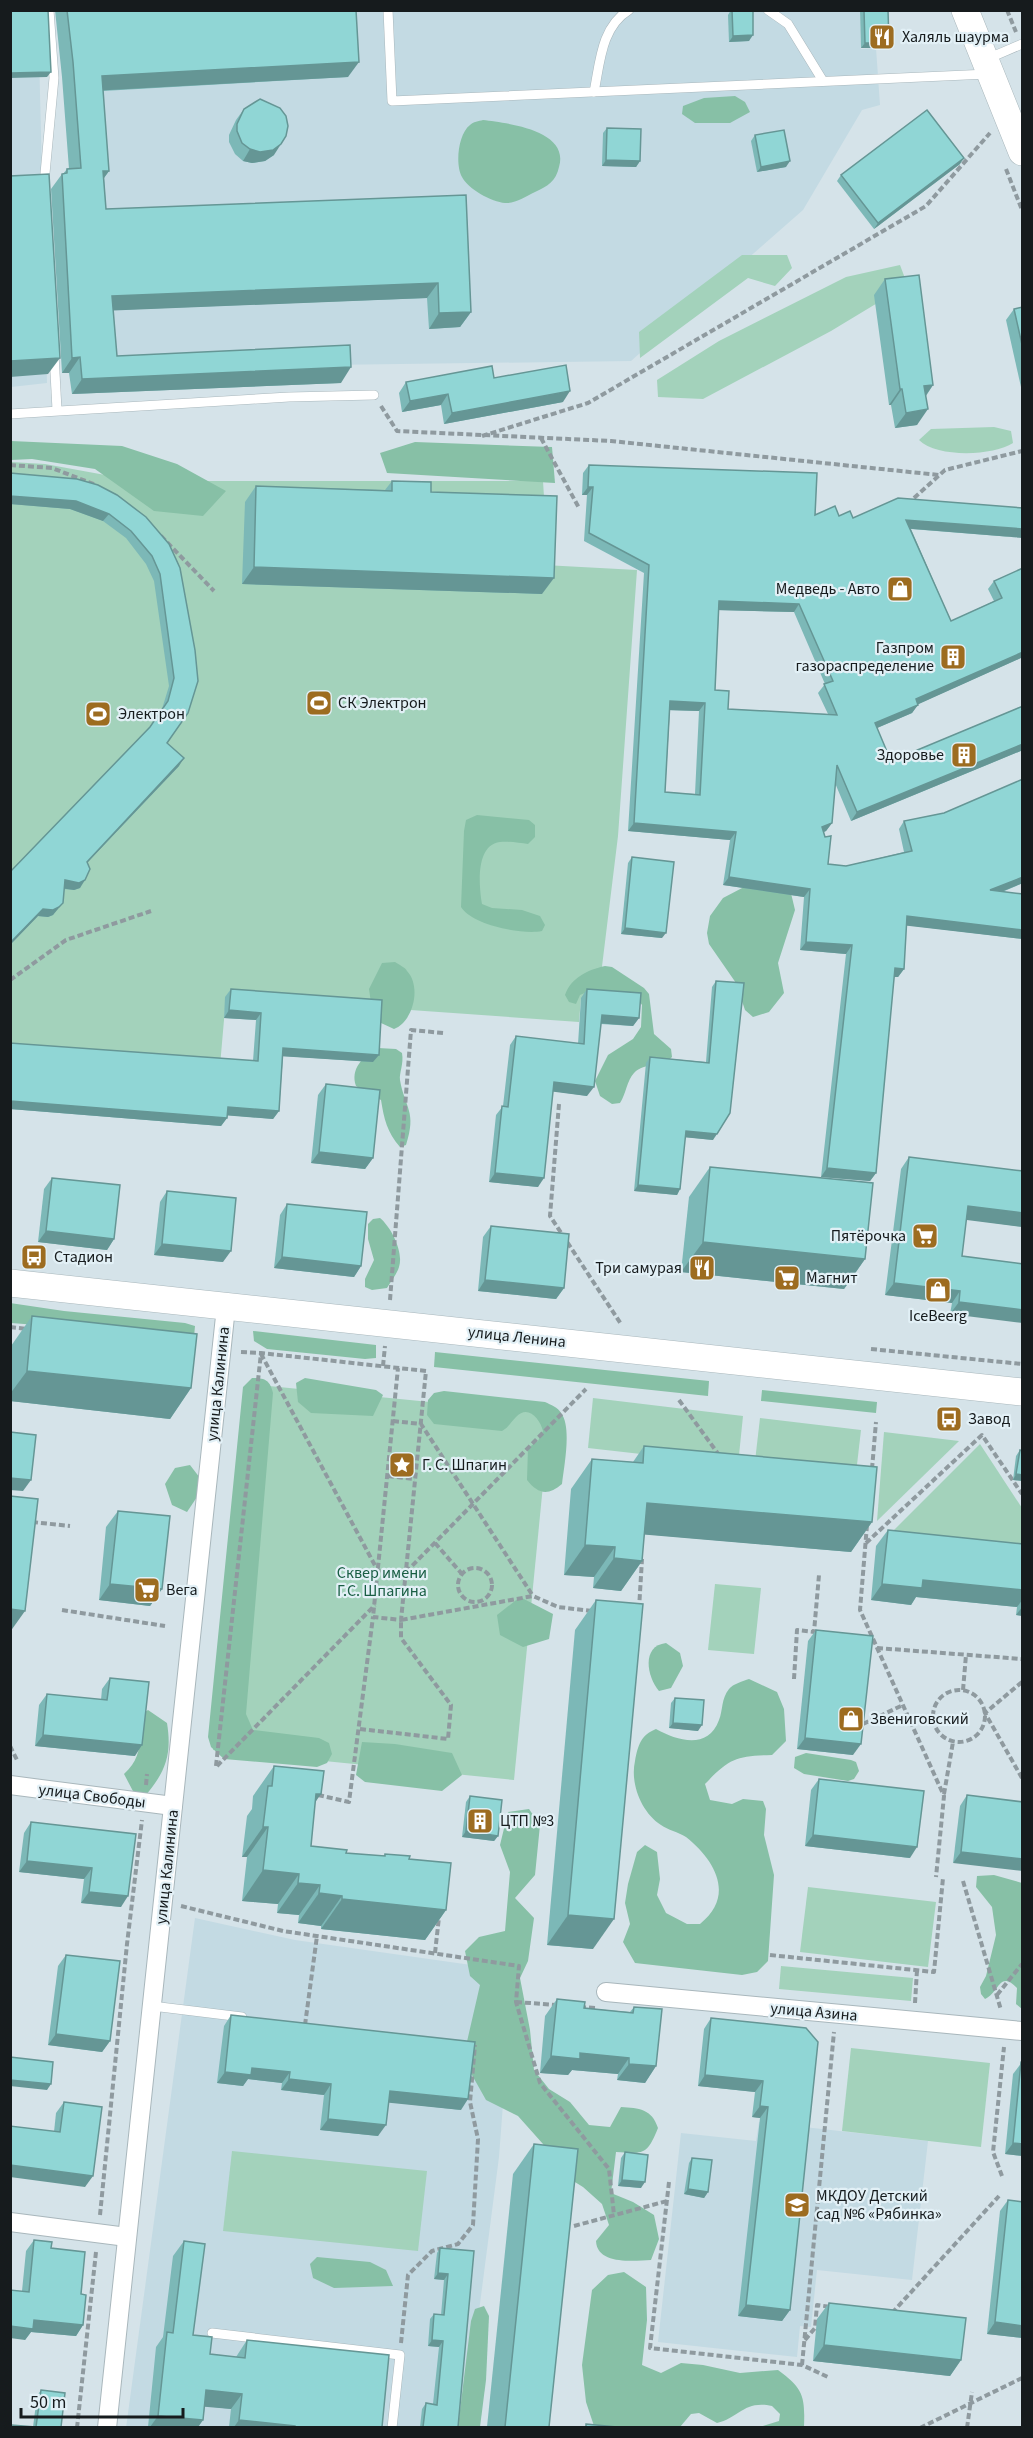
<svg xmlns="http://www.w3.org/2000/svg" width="1033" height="2438" viewBox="0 0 1033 2438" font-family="'Source Sans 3',sans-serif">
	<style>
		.built { fill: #c3dae3 }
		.green { fill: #a3d2bb }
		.forest { fill: #87c0a6 }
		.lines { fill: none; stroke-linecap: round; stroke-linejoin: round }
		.lane-casing { stroke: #a9b7bc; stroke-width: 10 }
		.street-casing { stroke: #a9b7bc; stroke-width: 20 }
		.secondary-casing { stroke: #a9b7bc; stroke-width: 28 }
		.path { stroke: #8f9a9f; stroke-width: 4; stroke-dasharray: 6 3; stroke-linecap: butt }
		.lane { stroke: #fff; stroke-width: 9 }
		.street { stroke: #fff; stroke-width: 18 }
		.secondary { stroke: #fff; stroke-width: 27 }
		.wall { fill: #7cb8b7; fill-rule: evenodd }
		.shaded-wall { fill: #659695 }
		.building { fill: #90d6d5; stroke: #659695; stroke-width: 1.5; fill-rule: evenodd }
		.labels { text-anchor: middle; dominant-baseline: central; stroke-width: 4.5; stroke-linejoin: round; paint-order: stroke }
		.poi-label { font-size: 16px; fill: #161b1d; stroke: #e2f0f6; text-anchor: start }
		.street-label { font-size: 16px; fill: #161b1d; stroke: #e2f0f6 }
		.park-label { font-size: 16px; fill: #195e44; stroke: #e2f0f6 }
	</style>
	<rect width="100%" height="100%" fill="#d5e3e9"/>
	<g class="built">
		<polygon points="10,11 38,11 47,383 11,387"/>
		<polygon points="85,11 860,11 861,49 876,48 880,105 862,110 803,210 631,361 109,368"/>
		<polygon points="195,1918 295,1940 513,1971 499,2157 464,2427 126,2428"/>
		<polygon points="759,2122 928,2141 912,2280 817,2270 811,2327 800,2326 797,2357 658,2342 681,2133 756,2141"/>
	</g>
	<g class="green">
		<polygon points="742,255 787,255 792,268 775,286 748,278 640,358 639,332"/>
		<polygon points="900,265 912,297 879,302 831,331 703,399 658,397 657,380 719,341 846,277"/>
		<path d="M994 427 1011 431 1013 443C993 456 937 458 919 440L931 429Z"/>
		<polygon points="11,462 45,464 138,481 543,481 545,513 544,565 637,570 618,836 598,999 581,998 579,1022 226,997 220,1066 11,1051"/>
		<polygon points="249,1384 550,1414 514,1780 213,1750"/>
		<polygon points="593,1398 743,1416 738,1465 588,1448"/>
		<polygon points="760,1418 861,1430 855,1482 754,1470"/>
		<polygon points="884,1432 959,1441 877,1521"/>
		<polygon points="980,1444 1022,1508 1022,1555 885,1539"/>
		<polygon points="715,1584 761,1588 754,1654 708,1650"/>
		<polygon points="808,1887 936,1902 928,1967 800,1952"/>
		<polygon points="781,1966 913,1978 911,2001 779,1989"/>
		<polygon points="851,2048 990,2063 981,2147 842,2131"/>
		<polygon points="232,2151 427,2171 418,2251 223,2231"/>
	</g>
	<g class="forest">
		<polygon points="735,96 745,102 750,112 730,123 695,123 682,114 683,106 704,98"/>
		<path d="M483 120C507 123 570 130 559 167 556 181 548 186 535 192 526 196 515 204 505 203 492 202 468 189 462 177 455 165 458 134 470 125 473 122 479 121 483 120Z"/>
		<polygon points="11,441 122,446 177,464 226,491 203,516 154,511 95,469 32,459 11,460"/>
		<polygon points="415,442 552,447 555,483 387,473 380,453"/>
		<path d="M477 815 529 820 535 825V837L528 844C520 843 509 841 500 842 475 845 479 887 482 904L492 908 522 910 540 916 545 925 542 931C522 935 472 925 461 907L464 831 466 820Z"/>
		<polygon points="744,887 790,889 795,910 778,963 784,993 769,1012 753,1017 745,1010 736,983 709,944 707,933 710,916 723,898"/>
		<path d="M395 962C399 965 405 967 407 971 422 987 413 1022 394 1029L381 1023 371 1003 369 989 382 963Z"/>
		<path d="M605 966 612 967 644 988 649 994 654 1034 671 1049 672 1057C662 1067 645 1062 634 1073 627 1080 626 1094 620 1103L612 1104 600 1096 595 1081 608 1055 633 1039 641 1027 642 1005 638 999 587 992 580 995 576 1004 569 1002 565 995C571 978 587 970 605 966Z"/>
		<path d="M378 1048 396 1049 402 1053C404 1064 399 1073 400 1080 405 1109 417 1111 406 1145L400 1147C387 1132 384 1119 381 1100L356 1086C350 1069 363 1056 378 1048Z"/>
		<path d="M380 1218C391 1227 404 1252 399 1267 397 1274 391 1281 387 1288L372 1290 365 1287V1279L374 1260 368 1239V1224L373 1219Z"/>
		<polygon points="10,1303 64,1311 185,1323 195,1326 194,1337 11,1323"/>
		<polygon points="253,1331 376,1345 376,1358 365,1359 267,1349 254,1341"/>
		<polygon points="435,1352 709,1381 708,1396 434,1367"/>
		<path d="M252 1378C265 1378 270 1380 273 1393L246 1714 253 1730 319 1738 329 1743 332 1754 327 1763 317 1767 224 1759 211 1747 208 1737 243 1387Z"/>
		<polygon points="305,1378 376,1390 383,1395 373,1416 311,1413 298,1402 296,1383"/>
		<polygon points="762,1390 877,1402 876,1413 761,1401"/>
		<path d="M444 1391 545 1402C551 1405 558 1407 561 1413 572 1427 564 1466 562 1484 548 1496 538 1494 527 1480L528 1448 538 1441 543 1431C540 1419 528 1404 516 1417 510 1423 509 1427 502 1431L434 1424 427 1415 428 1400 434 1393Z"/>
		<polygon points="190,1465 200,1478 199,1494 187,1512 172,1505 165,1484 175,1468"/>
		<polygon points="520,1597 553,1614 549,1639 523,1647 500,1635 497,1615"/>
		<path d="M666 1643 680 1653 683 1666 671 1688 659 1691C647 1677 641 1646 666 1643Z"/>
		<path d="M749 1679 777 1692 784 1709 786 1741 772 1755C736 1756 730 1758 705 1784L710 1800 732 1804 743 1799 763 1801 766 1809 764 1835 774 1875 768 1961 757 1972 742 1975 635 1963 623 1942 630 1924 625 1903 628 1884 637 1852 645 1845 657 1852 660 1879 657 1895 666 1913 687 1924H700C735 1896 716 1861 686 1837 678 1832 668 1830 661 1825 641 1812 630 1783 635 1761 638 1745 641 1735 656 1729 678 1741 708 1750 719 1720 723 1710 721 1699 729 1689 733 1684 743 1681 749 1679Z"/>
		<path d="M148 1710 167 1723C172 1754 166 1771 146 1795L134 1793 124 1774C143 1756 140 1741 139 1716Z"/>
		<polygon points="362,1742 395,1744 452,1753 462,1775 442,1791 365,1782 356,1775"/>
		<polygon points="806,1753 851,1760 856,1762 859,1771 854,1779 848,1781 804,1774 794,1768 795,1757"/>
		<path d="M529 1809 540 1825 535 1875 515 1898 534 1918 528 1961 520 1978 530 2030 534 2070 549 2089 570 2102 589 2125 610 2127 621 2107C639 2108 652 2109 658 2128 647 2155 644 2154 616 2152L611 2193 633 2202 654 2215 659 2239 651 2260C634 2261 597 2265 596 2241L609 2225 602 2204 583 2187 552 2168 543 2144 518 2116 486 2100 463 2059 480 1985 470 1976 465 1951 479 1937 505 1931 510 1872 500 1845 508 1812Z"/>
		<path d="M994 1875 1022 1883V2009L1016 2004 1017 1988C999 1970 1000 1992 985 1999L981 1994 980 1987 986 1976 996 1935 992 1907 976 1887 977 1876Z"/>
		<polygon points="317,2257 370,2262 386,2270 393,2286 334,2288 313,2278 310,2264"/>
		<path d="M624 2272 646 2287 647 2320 642 2365 661 2373 681 2363 703 2365 740 2373 778 2370C804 2389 805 2397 804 2427H760L779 2421 780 2414 772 2406C744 2400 739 2418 717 2423L699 2413 691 2414 680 2427 594 2426 586 2402 582 2365 592 2290 608 2275Z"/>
		<polygon points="484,2306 489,2316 486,2380 480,2427 458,2427 471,2321 475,2309"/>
	</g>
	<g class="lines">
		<defs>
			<g id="lane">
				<polyline points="388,10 392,101 988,74"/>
				<polyline points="768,10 788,24 823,81"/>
				<polyline points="987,59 1022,44"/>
				<path d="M594 92C600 63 601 27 629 10"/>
				<polyline points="44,184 54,78 49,10"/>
				<polyline points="54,354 57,410"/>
				<polyline points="10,414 289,397 374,395"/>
				<polyline points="152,2006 242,2017"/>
				<polyline points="212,2333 400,2355 392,2428"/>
			</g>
			<g id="street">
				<polyline points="10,1785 173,1806"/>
				<polyline points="606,1992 1022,2031"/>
				<polyline points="10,2222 127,2237"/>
				<polyline points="107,2428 226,1307"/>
			</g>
			<g id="secondary">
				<polyline points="965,10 1022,152"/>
				<polyline points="10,1283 1022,1392"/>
			</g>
		</defs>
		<use href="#lane" class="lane-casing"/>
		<use href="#street" class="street-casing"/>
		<use href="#secondary" class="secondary-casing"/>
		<g class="path">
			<polyline points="1007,10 1016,32"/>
			<polyline points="1006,169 1022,210"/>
			<polyline points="381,406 397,431 611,441 939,475"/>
			<polyline points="482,436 588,403 926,206 990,133"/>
			<polyline points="541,438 579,508"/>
			<polyline points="10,465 52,468 96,485"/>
			<polyline points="914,498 945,470 1022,451"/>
			<polyline points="161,536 214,591"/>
			<polyline points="10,980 66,940 151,911"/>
			<polyline points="559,1104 550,1216 621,1324"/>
			<polyline points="390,1300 411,1030 443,1033"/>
			<polyline points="10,1327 28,1329"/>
			<polyline points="871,1349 1022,1364"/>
			<polyline points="241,1352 261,1353 426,1371 401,1620 373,1617 398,1368"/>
			<polyline points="261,1354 378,1571 406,1573"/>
			<polyline points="383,1366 385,1346"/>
			<polyline points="679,1400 719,1455"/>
			<polyline points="393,1421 421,1424 533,1596"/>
			<polyline points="872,1469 876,1422"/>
			<polyline points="388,1476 415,1479"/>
			<polyline points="32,1522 70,1526"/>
			<polyline points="867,1525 860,1610 944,1796 936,1877"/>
			<polyline points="435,1543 462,1574"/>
			<polyline points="866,1543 982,1435 1022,1494"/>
			<circle cx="475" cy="1585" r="17"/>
			<polyline points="406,1572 586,1389"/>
			<polyline points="639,1609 642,1559"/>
			<polyline points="62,1610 165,1626"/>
			<polyline points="877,1648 1022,1659"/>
			<polyline points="794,1679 797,1630 814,1632 819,1575"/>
			<polyline points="1022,1682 985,1713 1022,1778"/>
			<polyline points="963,1690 966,1655"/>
			<circle cx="959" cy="1716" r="26"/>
			<polyline points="863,1724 903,1705"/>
			<polyline points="360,1729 448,1739 451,1705 401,1638 401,1620 533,1596 558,1607 592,1611"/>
			<polyline points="10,1746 17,1760"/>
			<polyline points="216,1766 261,1353"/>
			<polyline points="217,1766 375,1605"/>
			<polyline points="146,1785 147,1774"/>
			<polyline points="944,1794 953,1742"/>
			<polyline points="318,1795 349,1802 373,1617"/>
			<polyline points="963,1881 1001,2010"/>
			<polyline points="181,1906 283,1931 519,1966 516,2002 540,2083 609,2169 614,2215"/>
			<polyline points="435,1953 439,1917"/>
			<polyline points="770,1955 934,1972 943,1878"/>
			<polyline points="997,1995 1022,1964"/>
			<polyline points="516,2002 557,2005"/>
			<polyline points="915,2003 917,1970"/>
			<polyline points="580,2007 596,2008"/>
			<polyline points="305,2025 317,1936"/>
			<polyline points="1002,2176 993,2152 1004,2047"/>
			<polyline points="669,2182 650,2348 802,2365 828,2377"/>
			<polyline points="100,2215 127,1944 142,1820"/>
			<polyline points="574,2226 667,2201"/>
			<polyline points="892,2313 999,2196"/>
			<polyline points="805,2340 815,2328 817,2305 831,2307"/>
			<polyline points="401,2343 408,2275 432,2251 458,2244 473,2225 478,2139 470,2102 475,2045"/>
			<polyline points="802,2365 834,2032"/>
			<polyline points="77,2428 96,2252"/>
			<polyline points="920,2428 1022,2378"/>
			<polyline points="967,2428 972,2392"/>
		</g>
		<use href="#lane" class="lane"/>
		<use href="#street" class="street"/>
		<use href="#secondary" class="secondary"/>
	</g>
	<g class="wall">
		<polygon points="55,10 356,10 348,77 103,91 109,171 104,178 106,209 466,195 471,312 460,327 429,329 427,298 113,310 117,356 341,383 72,394 69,373 62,373 51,189 62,174 63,174 67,169 69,169 62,77"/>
		<polygon points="731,10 753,10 749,41 729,42 728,15"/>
		<polygon points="860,10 888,10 885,48 861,48"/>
		<polygon points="244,109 274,155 265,161 252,163 243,161 235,154 229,142 229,135 236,120"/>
		<polygon points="607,128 640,161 636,167 602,166 603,133"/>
		<polygon points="755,135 786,167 757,172 751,141"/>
		<polygon points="960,164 874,229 837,181 841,175"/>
		<polygon points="885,279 933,385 926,396 917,425 895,428 891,405 889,405 874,295"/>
		<polygon points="1023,307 1023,396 1006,320 1014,309"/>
		<polygon points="494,378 563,402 444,424 441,405 402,412 399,393 406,382"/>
		<path d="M589 465 815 515 839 516 1023 538 911 529 951 621 994 601 988 589 994 581 1023 568V657L918 704 912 713 877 728 891 761 1023 706V750L851 821 835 783 832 823 826 831 824 832 828 864 846 866 904 852 899 829 904 821 944 813 1023 779V883L1002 892 1023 939 906 925 904 969 898 977H894L876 1173 870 1181 821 1177 846 954 800 950 804 897 723 885 730 840 628 831 644 573 584 541 587 495H582L583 473ZM719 610 794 612 825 684 818 693 828 714 728 709 715 690ZM670 710 699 711 695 794 665 792Z"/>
		<polygon points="10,473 146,517 195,650 167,743 179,766 87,863 80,888 74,890 64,889 53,915 48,917 38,916 10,945 10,872 150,727 162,709 169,686 154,581 146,564 126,538 103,521 70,509 10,504"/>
		<polygon points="392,481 431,492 542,594 242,584 245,502 256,486 385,490"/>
		<polygon points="632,857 662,938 621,934 628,863"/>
		<polygon points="716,981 713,1140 685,1137 680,1189 677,1195 634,1191 646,1063 650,1057 706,1062 712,987"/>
		<polygon points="231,989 373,1062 283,1056 279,1111 273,1119 227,1115 227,1118 221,1126 10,1109 10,1043 253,1061 256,1020 224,1018 225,997"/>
		<polygon points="587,989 639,1018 633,1026 601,1024 587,1096 553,1091 538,1187 489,1182 496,1115 503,1106 510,1045 516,1036 578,1044 581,998"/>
		<polygon points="326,1084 373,1158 365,1169 311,1163 318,1095"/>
		<polygon points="909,1157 1023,1227 966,1219 962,1256 1023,1264 950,1314 952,1303 885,1295 901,1169"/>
		<polygon points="710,1167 865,1259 844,1289 681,1272 689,1197"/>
		<polygon points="52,1178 114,1239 107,1250 38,1242 44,1189"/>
		<polygon points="167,1191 223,1262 154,1255 160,1202"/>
		<polygon points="287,1204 361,1266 354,1277 274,1268 280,1215"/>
		<polygon points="491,1226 564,1288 556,1299 478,1291 483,1237"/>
		<polygon points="32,1316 191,1388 170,1419 10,1401 11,1346"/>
		<polygon points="644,1446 872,1522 851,1552 644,1534 642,1561 621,1591 593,1588 594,1577 564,1575 571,1489 592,1459 633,1462"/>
		<polygon points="1020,1450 1023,1481 1013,1480 1016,1456"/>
		<polygon points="118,1511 162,1589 150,1606 99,1600 106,1527"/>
		<polygon points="888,1530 1023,1544 1023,1616 1016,1615 1017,1607 916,1597 911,1605 871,1600 876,1546"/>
		<polygon points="596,1600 593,1949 547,1945 575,1630"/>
		<polygon points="816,1630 853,1755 797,1749 808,1641"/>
		<polygon points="110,1678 135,1756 35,1746 39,1705 47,1694 101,1700 102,1689"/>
		<polygon points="675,1698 698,1731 669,1728 671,1703"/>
		<polygon points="274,1766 315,1803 311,1846 346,1853 383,1856 385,1854 409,1859 446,1910 425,1940 321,1929 321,1926 298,1923 299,1915 277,1913 278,1904 242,1901 247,1857 242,1857 247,1816 252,1809 253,1796"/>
		<polygon points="819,1779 910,1858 805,1846 811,1790"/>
		<polygon points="967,1795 1023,1802 953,1863 960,1806"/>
		<polygon points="470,1796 498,1836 494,1841 462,1837 466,1802"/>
		<polygon points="31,1822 136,1834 121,1907 81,1903 84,1879 19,1872 24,1833"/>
		<polygon points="66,1955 110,2041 102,2052 48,2045 58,1966"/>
		<polygon points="557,1999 584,2008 630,2012 634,2007 656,2066 645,2083 617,2080 618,2074 572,2070 568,2075 540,2073 545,2016"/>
		<polygon points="231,2015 461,2110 389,2102 378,2136 320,2130 324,2095 281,2090 282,2083 248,2079 243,2086 217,2083 224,2026"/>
		<polygon points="711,2018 806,2028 790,2310 782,2321 738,2316 760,2118 752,2117 755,2092 698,2086 704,2029"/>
		<polygon points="1023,2061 1023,2156 1005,2154 1013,2074"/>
		<polygon points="64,2102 85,2187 54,2132 56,2113"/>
		<polygon points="534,2144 549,2427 487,2427 513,2174"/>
		<polygon points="625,2152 641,2188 618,2186 621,2158"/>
		<polygon points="692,2158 708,2192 704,2198 684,2194 689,2163"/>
		<polygon points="1008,2200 1023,2202 1023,2338 987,2334 1000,2211"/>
		<polygon points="34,2240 51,2248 81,2294 83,2325 76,2336 31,2332 25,2340 22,2291 26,2251"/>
		<polygon points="184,2241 193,2335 210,2354 236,2357 247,2340 382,2427 229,2427 231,2409 205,2406 203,2420 198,2427 148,2427 156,2347 163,2337 173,2256"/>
		<polygon points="440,2248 474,2251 458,2427 420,2427 422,2409 426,2403 433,2404 439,2347 428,2346 430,2319 434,2314 441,2315 444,2280 434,2279 437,2253"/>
		<polygon points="829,2303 961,2360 950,2376 813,2361 817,2319"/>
		<polygon points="41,2390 61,2427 10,2427 12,2425 33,2427 37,2396"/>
	</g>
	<g class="shaded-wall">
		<polygon points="753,35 749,41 729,42 733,36"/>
		<polygon points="865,43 889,43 885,48 861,48"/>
		<polygon points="359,62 348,77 91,91 102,76"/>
		<polygon points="51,72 47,77 10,78 10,73"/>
		<polygon points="281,144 274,155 265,161 252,163 243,161 250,149"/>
		<polygon points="964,158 960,164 874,229 878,223"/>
		<polygon points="606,160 640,161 636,167 602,166"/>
		<polygon points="790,161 786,167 757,172 761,167"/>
		<polygon points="103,171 109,171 98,186"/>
		<polygon points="438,283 427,298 101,311 112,296"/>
		<polygon points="471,312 460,327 429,329 439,313"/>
		<polygon points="80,357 69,373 62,373 72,358"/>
		<polygon points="60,358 48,374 10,377 10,361"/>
		<polygon points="351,367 341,383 72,394 82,379"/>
		<polygon points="933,385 922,401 924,386"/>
		<polygon points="900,389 902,389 891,405 889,405"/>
		<polygon points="570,391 563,402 444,424 452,413"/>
		<polygon points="448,394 441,405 402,412 410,401"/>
		<polygon points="928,409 917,425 895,428 906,413"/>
		<polygon points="588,487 593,487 587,495 582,495"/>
		<polygon points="10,496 76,501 109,514 103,521 70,509 10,504"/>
		<polygon points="906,520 1023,529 1023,538 901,528"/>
		<polygon points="254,567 554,578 542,594 242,584"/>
		<polygon points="719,601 799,604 794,612 714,610"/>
		<polygon points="1023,652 1023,657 910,708 916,699"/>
		<polygon points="670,701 705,703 699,711 664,710"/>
		<polygon points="918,705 912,713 870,731 875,723"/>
		<polygon points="1023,744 1023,750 851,821 857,812"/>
		<polygon points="184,758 179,766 81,869 87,862"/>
		<polygon points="634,823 736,832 730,840 628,831"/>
		<polygon points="832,823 826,831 816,835 822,827"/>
		<polygon points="729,877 810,889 804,897 723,885"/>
		<polygon points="1023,877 1023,883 984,899 990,890"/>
		<polygon points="65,880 85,880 80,888 74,890 60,888"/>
		<polygon points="63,903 53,915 48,917 38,916 10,945 10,943 43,909"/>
		<polygon points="907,916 1023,930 1023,939 901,925"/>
		<polygon points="625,928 666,933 662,938 621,934"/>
		<polygon points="806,942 852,945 846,954 800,950"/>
		<polygon points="895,968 904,969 898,977 889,977"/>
		<polygon points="229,1010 261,1013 256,1020 224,1018"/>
		<polygon points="602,1015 639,1018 633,1026 596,1023"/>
		<polygon points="283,1048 379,1055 373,1062 278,1056"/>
		<polygon points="554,1082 594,1087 587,1096 548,1091"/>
		<polygon points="10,1101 227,1118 221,1126 10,1109"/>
		<polygon points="228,1107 279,1111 273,1119 222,1115"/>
		<polygon points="686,1131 717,1134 713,1140 682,1137"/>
		<polygon points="319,1152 373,1158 365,1169 311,1163"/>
		<polygon points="827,1168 876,1173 870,1181 821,1177"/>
		<polygon points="495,1173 544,1178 538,1187 489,1182"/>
		<polygon points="638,1185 680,1189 677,1195 634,1191"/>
		<polygon points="968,1206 1023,1213 1023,1227 959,1219"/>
		<polygon points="46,1231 114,1239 107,1250 38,1242"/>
		<polygon points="703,1242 865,1259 844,1289 681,1272"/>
		<polygon points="162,1244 231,1251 223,1262 154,1255"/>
		<polygon points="282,1257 361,1266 354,1277 274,1268"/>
		<polygon points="485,1280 564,1288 556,1299 478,1291"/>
		<polygon points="894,1283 960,1291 952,1303 885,1295"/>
		<polygon points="959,1302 1023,1310 1023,1323 950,1314"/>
		<polygon points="27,1371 191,1388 170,1419 10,1401 10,1394"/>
		<polygon points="1016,1474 1023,1475 1023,1481 1013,1480"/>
		<polygon points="10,1478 31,1480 23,1491 10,1490"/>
		<polygon points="647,1503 872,1522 851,1552 626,1533"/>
		<polygon points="585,1545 615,1547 594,1577 564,1575"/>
		<polygon points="614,1558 642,1561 621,1591 593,1588"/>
		<polygon points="923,1580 1023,1590 1023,1599 1017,1607 916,1597 911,1605 871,1600 882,1584"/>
		<polygon points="110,1584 162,1589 150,1606 99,1600"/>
		<polygon points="1023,1606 1023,1616 1016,1615"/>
		<polygon points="10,1609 25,1611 10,1632"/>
		<polygon points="673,1723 702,1725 698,1731 669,1728"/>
		<polygon points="43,1735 142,1745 135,1756 35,1746"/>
		<polygon points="805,1738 861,1744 853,1755 797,1749"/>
		<polygon points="316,1794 321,1794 300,1824"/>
		<polygon points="263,1827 268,1827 247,1857 242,1857"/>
		<polygon points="466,1831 498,1836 494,1841 462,1837"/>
		<polygon points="813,1835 917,1847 910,1858 805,1846"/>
		<polygon points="961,1852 1023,1859 1023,1871 953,1863"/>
		<polygon points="27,1861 92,1868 84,1879 19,1872"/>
		<polygon points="263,1870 299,1874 278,1904 242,1901"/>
		<polygon points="298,1883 320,1885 299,1915 277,1913"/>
		<polygon points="89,1892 128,1896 121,1907 81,1903"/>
		<polygon points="319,1893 342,1896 321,1926 298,1923"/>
		<polygon points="342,1899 446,1910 425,1940 321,1929"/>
		<polygon points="568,1915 614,1919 593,1949 547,1945"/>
		<polygon points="56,2034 110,2041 102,2052 48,2045"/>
		<polygon points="580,2053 629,2058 618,2074 572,2070 568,2075 540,2073 551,2056"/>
		<polygon points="629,2064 656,2066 645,2083 617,2080"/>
		<polygon points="252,2068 290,2072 282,2083 248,2079 243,2086 217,2083 225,2072"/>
		<polygon points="705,2075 763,2081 755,2092 698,2086"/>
		<polygon points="289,2079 331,2084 324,2095 281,2090"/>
		<polygon points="10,2080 51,2084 47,2090 10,2086"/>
		<polygon points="390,2091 468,2099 461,2110 382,2102"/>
		<polygon points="760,2106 768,2107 760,2118 752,2117"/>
		<polygon points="328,2119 386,2125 378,2136 320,2130"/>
		<polygon points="1013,2143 1023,2144 1023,2156 1005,2154"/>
		<polygon points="10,2165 93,2176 85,2187 10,2177"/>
		<polygon points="622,2180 645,2182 641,2188 618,2186"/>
		<polygon points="688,2189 708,2192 704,2198 684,2194"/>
		<polygon points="438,2273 448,2274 444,2280 434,2279"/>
		<polygon points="746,2305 790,2310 782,2321 738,2316"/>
		<polygon points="34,2320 83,2325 76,2336 31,2332 25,2340 10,2338 10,2327"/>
		<polygon points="995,2322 1023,2326 1023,2338 987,2334"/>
		<polygon points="432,2340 443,2341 439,2347 428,2346"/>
		<polygon points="824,2345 961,2360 950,2376 813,2361"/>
		<polygon points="206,2390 242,2394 231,2409 196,2406"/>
		<polygon points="158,2416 203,2420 198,2427 150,2427"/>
		<polygon points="239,2420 295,2426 294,2427 234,2427"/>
	</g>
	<g class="building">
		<polygon points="10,10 48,10 51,72 10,73"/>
		<polygon points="67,10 356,10 359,62 102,76 109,171 103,171 106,209 466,195 471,312 439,313 438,283 112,296 117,356 350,345 351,367 82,379 80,357 72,358 62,174 67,173 67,169 81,168 73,62"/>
		<polygon points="732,10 753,10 753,35 733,36"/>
		<polygon points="864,10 888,10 889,43 865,43"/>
		<polygon points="260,99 280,108 286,116 288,126 286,136 281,144 273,150 260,152 250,149 242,143 237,131 237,124 244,109"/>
		<polygon points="927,110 964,158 878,223 841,175"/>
		<polygon points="607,128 641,129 640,161 606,160"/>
		<polygon points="784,130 790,161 761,167 755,135"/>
		<polygon points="49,174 60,358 10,361 10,176"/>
		<polygon points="919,275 933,385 924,386 928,409 906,413 902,389 900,389 885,279"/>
		<polygon points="1023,307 1023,349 1014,309"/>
		<polygon points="566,365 570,391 452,413 448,394 410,401 406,382 492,366 494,378"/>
		<path d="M589 465 817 473 815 515 835 506 839 516 850 511 853 518 898 498 1023 508V529L906 520 951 621 1002 598 994 581 1023 568V652L916 699 918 705 875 723 891 761 1023 706V744L857 812 837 765 832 823 822 827 825 837 831 836 828 864 846 866 912 851 904 821 944 813 1023 779V877L990 890 1023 894V930L907 916 904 969 895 968 876 1173 827 1168 852 945 806 942 810 889 729 877 736 832 634 823 649 565 589 533 593 487H588ZM719 601 799 604 833 681 824 684 837 715 728 709 729 691 715 690ZM670 701 705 703 700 795 665 792Z"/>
		<polygon points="10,473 77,479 98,485 117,495 146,517 169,544 180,568 195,650 198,681 188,713 167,743 184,758 87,862 90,869 85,880 79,883 65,880 63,903 59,907 53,910 43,909 10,943 10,872 150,727 168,701 174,678 160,574 152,556 131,531 109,514 76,501 10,496"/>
		<polygon points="392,481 431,482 431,492 557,496 554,578 254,567 256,486 392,491"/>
		<polygon points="632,857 674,862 666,933 625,928"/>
		<polygon points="716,981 744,983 730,1113 717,1134 686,1131 680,1189 638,1185 650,1057 709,1063"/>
		<polygon points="231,989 382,1000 379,1055 283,1048 279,1111 228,1107 227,1118 10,1101 10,1043 258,1061 261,1013 229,1010"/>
		<polygon points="587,989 641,993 639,1018 602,1015 594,1087 554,1082 544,1178 495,1173 502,1106 508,1107 516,1036 584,1044"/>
		<polygon points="326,1084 380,1090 373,1158 319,1152"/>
		<polygon points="909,1157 1023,1171 1023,1213 968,1206 962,1256 1023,1264 1023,1310 959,1302 960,1291 894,1283"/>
		<polygon points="710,1167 873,1183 865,1259 703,1242"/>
		<polygon points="52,1178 120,1185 114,1239 46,1231"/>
		<polygon points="167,1191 236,1198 231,1251 162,1244"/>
		<polygon points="287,1204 367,1212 361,1266 282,1257"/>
		<polygon points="491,1226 569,1234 564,1288 485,1280"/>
		<polygon points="32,1316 197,1334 191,1388 27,1371"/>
		<polygon points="10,1432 36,1435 31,1480 10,1478"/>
		<polygon points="644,1446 877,1467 872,1522 647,1503 642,1561 614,1558 615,1547 585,1545 592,1459 643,1463"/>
		<polygon points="1020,1450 1023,1451 1023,1475 1016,1474"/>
		<polygon points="10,1496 38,1499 25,1611 10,1609"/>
		<polygon points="118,1511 170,1516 162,1589 110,1584"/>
		<polygon points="888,1530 1023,1544 1023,1590 923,1580 922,1588 882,1584"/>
		<polygon points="596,1600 643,1604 614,1919 568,1915"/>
		<polygon points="816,1630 873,1636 861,1744 805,1738"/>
		<polygon points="110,1678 149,1682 142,1745 43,1735 47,1694 107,1700"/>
		<polygon points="675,1698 704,1700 702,1725 673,1723"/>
		<polygon points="274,1766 324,1771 321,1794 316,1794 311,1846 347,1850 346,1853 385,1856 385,1854 410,1856 409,1859 451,1863 446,1910 342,1899 342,1896 319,1893 320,1885 298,1883 299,1874 263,1870 268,1827 263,1827 268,1786 272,1786"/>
		<polygon points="819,1779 924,1791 917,1847 813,1835"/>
		<polygon points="967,1795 1023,1802 1023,1859 961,1852"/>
		<polygon points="470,1796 502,1800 498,1836 466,1831"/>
		<polygon points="31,1822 136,1834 128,1896 89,1892 92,1868 27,1861"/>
		<polygon points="66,1955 120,1961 110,2041 56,2034"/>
		<polygon points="557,1999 585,2002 584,2008 633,2013 634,2007 662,2009 656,2066 629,2064 629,2058 580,2053 580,2059 551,2056"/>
		<polygon points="231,2015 475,2042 468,2099 390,2091 386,2125 328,2119 331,2084 289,2079 290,2072 252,2068 251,2075 225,2072"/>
		<polygon points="711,2018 806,2028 818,2042 790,2310 746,2305 768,2107 760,2106 763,2081 705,2075"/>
		<polygon points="10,2057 53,2062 51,2084 10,2080"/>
		<polygon points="1023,2061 1023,2144 1013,2143 1021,2062"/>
		<polygon points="64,2102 102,2107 93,2176 10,2165 10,2126 60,2132"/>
		<polygon points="534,2144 578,2149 549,2427 505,2427"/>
		<polygon points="625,2152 648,2155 645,2182 622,2180"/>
		<polygon points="692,2158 712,2160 708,2192 688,2189"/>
		<polygon points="1008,2200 1023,2202 1023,2326 995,2322"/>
		<polygon points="34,2240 52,2242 51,2248 85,2252 81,2294 86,2295 83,2325 34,2320 33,2329 10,2326 10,2290 29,2292"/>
		<polygon points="184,2241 205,2244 193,2335 212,2337 210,2354 245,2358 247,2340 389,2355 382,2427 295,2427 295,2426 239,2420 242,2394 206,2390 203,2420 158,2416 167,2332 173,2333"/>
		<polygon points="440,2248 474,2251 458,2427 423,2427 426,2403 437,2405 443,2341 432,2340 434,2314 444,2315 448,2274 438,2273"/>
		<polygon points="829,2303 966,2318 961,2360 824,2345"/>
		<polygon points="41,2390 65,2393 61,2427 12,2427 12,2425 36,2427"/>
		<polygon points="586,2424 617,2427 586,2427"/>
	</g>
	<defs>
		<symbol id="restaurant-square" viewBox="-11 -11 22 22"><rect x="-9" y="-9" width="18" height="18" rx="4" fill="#9d6c20" stroke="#e2f0f6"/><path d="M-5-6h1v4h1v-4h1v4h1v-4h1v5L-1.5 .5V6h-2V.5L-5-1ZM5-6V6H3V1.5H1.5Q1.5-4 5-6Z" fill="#fff"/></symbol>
		<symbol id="shop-square" viewBox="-11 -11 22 22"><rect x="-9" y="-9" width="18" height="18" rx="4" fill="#9d6c20" stroke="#e2f0f6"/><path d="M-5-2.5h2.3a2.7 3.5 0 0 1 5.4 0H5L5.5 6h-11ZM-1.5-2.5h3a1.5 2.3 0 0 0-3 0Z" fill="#fff"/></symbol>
		<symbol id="building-square" viewBox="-11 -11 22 22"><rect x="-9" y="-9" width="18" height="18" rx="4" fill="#9d6c20" stroke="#e2f0f6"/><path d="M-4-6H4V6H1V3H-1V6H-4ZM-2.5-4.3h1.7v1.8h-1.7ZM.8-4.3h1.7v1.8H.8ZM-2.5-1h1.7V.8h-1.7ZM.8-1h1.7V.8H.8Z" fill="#fff"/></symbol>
		<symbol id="stadium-square" viewBox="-11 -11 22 22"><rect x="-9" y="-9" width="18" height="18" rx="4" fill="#9d6c20" stroke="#e2f0f6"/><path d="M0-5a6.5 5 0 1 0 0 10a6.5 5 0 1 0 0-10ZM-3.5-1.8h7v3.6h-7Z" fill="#fff"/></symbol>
		<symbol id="supermarket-square" viewBox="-11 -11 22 22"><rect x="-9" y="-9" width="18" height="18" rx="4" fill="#9d6c20" stroke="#e2f0f6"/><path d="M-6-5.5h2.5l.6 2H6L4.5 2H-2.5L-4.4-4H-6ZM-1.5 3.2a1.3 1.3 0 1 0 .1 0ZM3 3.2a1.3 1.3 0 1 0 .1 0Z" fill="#fff"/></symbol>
		<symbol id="bus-square" viewBox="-11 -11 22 22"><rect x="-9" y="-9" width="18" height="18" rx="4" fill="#9d6c20" stroke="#e2f0f6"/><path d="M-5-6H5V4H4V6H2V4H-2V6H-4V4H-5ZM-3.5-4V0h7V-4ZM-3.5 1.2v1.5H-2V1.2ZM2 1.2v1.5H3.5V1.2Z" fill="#fff"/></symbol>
		<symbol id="sight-square" viewBox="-11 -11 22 22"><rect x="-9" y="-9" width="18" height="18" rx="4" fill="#9d6c20" stroke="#e2f0f6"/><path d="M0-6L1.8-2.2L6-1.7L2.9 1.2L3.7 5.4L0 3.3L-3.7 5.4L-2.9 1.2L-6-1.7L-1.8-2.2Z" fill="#fff"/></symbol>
		<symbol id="school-square" viewBox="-11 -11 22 22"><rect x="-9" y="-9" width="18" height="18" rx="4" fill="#9d6c20" stroke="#e2f0f6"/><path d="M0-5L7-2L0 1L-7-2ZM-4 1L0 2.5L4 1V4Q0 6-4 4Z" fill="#fff"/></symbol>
	</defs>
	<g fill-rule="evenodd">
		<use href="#restaurant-square" x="867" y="22" width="30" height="30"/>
		<use href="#shop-square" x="885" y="574" width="30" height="30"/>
		<use href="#building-square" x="938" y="642" width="30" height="30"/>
		<use href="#stadium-square" x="304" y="688" width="30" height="30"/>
		<use href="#stadium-square" x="83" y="699" width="30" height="30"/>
		<use href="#building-square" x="949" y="740" width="30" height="30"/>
		<use href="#supermarket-square" x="910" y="1221" width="30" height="30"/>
		<use href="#bus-square" x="19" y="1242" width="30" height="30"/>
		<use href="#restaurant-square" x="687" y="1253" width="30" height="30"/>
		<use href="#supermarket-square" x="772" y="1263" width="30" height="30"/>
		<use href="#shop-square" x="923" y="1275" width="30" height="30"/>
		<use href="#bus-square" x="934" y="1404" width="30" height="30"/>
		<use href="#sight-square" x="387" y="1450" width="30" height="30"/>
		<use href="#supermarket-square" x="132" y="1575" width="30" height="30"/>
		<use href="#shop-square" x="836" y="1704" width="30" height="30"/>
		<use href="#building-square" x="465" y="1806" width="30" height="30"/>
		<use href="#school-square" x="782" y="2190" width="30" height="30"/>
	</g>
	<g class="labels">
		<g class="poi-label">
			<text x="902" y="37">Халяль шаурма</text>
			<text x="880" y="589" text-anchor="end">Медведь - Авто</text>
			<text x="934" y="648" text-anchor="end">Газпром<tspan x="934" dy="18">газораспределение</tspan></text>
			<text x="338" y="703">СК Электрон</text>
			<text x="118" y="714">Электрон</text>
			<text x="944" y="755" text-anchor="end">Здоровье</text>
			<text x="906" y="1236" text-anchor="end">Пятёрочка</text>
			<text x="54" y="1257">Стадион</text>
			<text x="682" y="1268" text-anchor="end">Три самурая</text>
			<text x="806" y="1278">Магнит</text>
			<text x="938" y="1316" text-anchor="middle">IceBeerg</text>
			<text x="968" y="1419">Завод</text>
			<text x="422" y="1465">Г. С. Шпагин</text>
			<text x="166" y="1590">Вега</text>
			<text x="870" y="1719">Звениговский</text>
			<text x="500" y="1821">ЦТП №3</text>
			<text x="816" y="2196">МКДОУ Детский<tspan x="816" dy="18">сад №6 «Рябинка»</tspan></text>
		</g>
		<g class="street-label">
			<text transform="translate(517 1337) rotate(6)">улица Ленина</text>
			<text transform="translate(218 1384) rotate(-84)">улица Калинина</text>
			<text transform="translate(92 1796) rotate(7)">улица Свободы</text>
			<text transform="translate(167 1867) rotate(-84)">улица Калинина</text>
			<text transform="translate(814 2012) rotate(5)">улица Азина</text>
		</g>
		<g class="park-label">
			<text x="382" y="1573">Сквер имени<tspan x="382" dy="18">Г.С. Шпагина</tspan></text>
		</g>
	</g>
	<rect width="1033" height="2438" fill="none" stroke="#161b1d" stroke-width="24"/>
	<path d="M21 2408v9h162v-9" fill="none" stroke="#161b1d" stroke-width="3"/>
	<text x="30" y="2408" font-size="18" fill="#161b1d" stroke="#e2f0f6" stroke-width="4.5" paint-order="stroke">50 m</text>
</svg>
